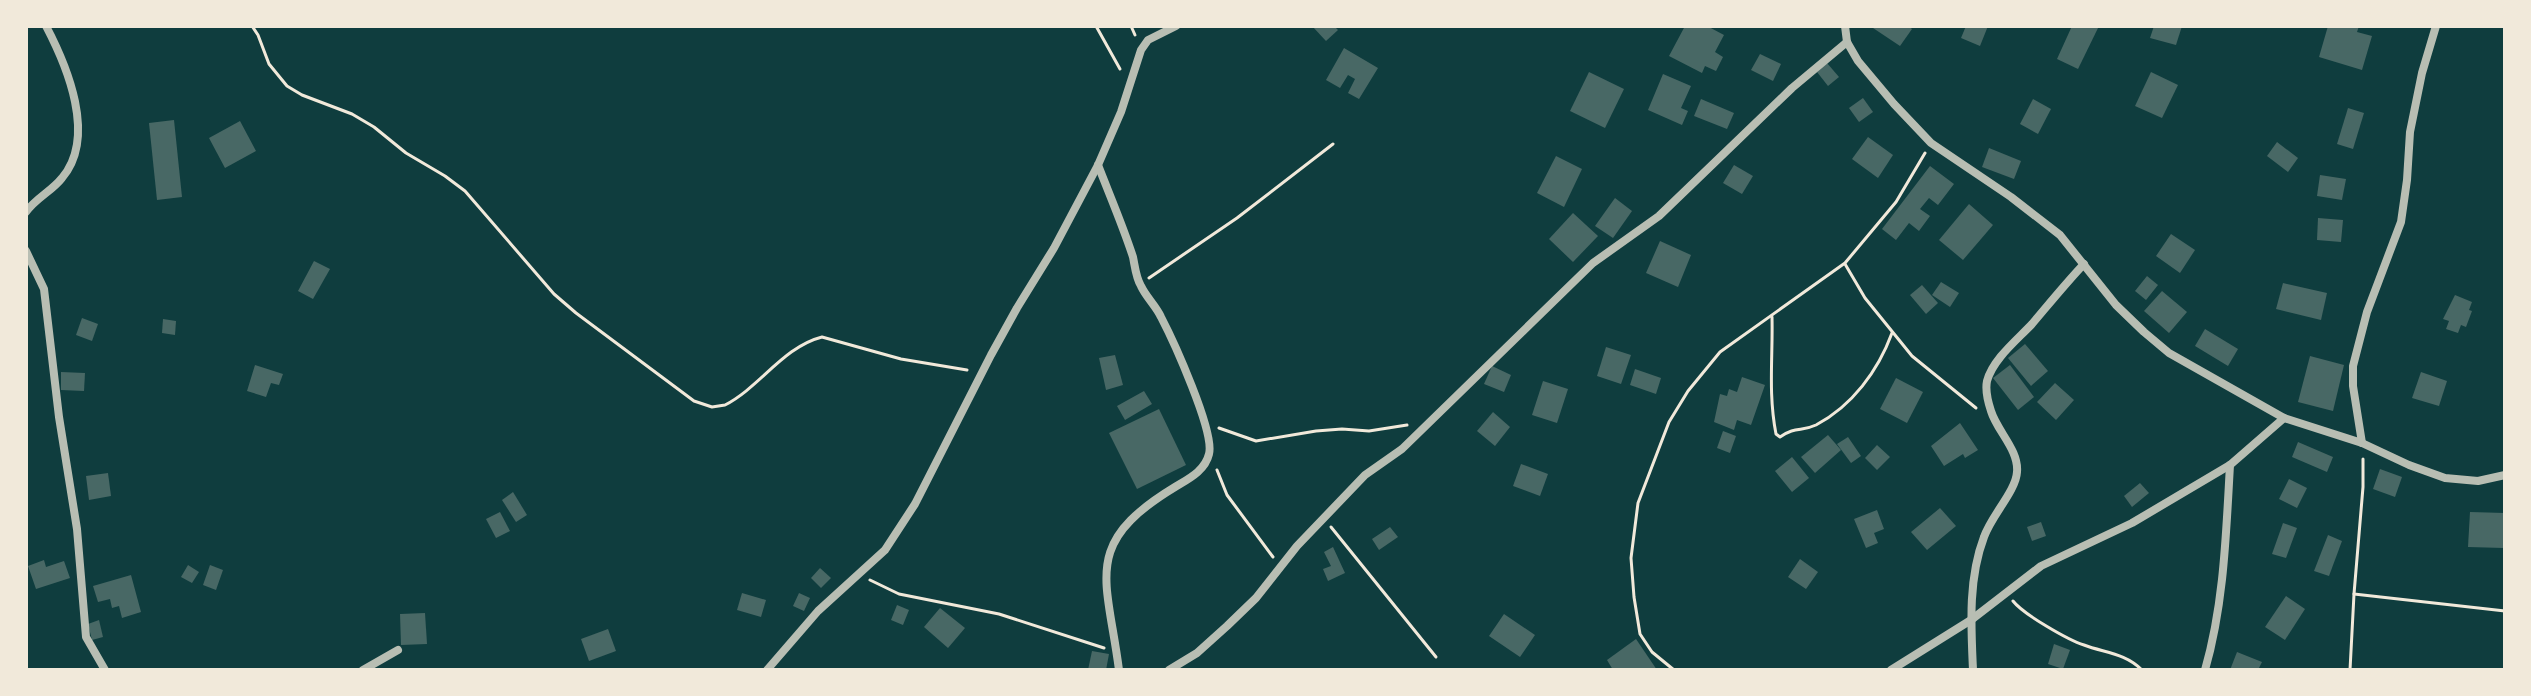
<svg xmlns="http://www.w3.org/2000/svg" width="2531" height="696" viewBox="0 0 2531 696" font-family="Inter,sans-serif">
	<style>
		.building { fill: #486865 }
		.lines { fill: none; stroke-linecap: round; stroke-linejoin: round }
		.path { stroke: #f1e9da; stroke-width: 3 }
		.minor { stroke: #b8beb3; stroke-width: 8 }
	</style>
	<rect width="100%" height="100%" fill="#0f3d3e"/>
	<g class="building">
		<polygon points="1312,26 1334,26 1338,30 1326,41"/>
		<polygon points="1685,26 1707,26 1724,35 1715,52 1723,57 1716,71 1705,66 1702,73 1669,56"/>
		<polygon points="1870,26 1908,26 1912,29 1900,46"/>
		<polygon points="1966,26 1988,26 1980,46 1961,38"/>
		<polygon points="2072,26 2099,26 2078,69 2057,59"/>
		<polygon points="2154,26 2182,26 2176,45 2150,38"/>
		<polygon points="2328,26 2359,26 2357,32 2372,36 2362,70 2319,57"/>
		<polygon points="1344,48 1378,68 1359,99 1348,93 1355,79 1348,75 1340,88 1326,80"/>
		<polygon points="1760,54 1781,64 1773,81 1751,70"/>
		<polygon points="1827,63 1839,77 1828,86 1817,72"/>
		<polygon points="1589,72 1624,89 1605,128 1570,111"/>
		<polygon points="2151,72 2178,85 2162,118 2135,106"/>
		<polygon points="1663,74 1691,86 1681,108 1688,111 1682,125 1648,110"/>
		<polygon points="1863,98 1873,112 1859,122 1849,108"/>
		<polygon points="1701,99 1734,113 1727,129 1694,116"/>
		<polygon points="2033,99 2051,109 2038,134 2020,124"/>
		<polygon points="2348,108 2364,113 2353,149 2337,144"/>
		<polygon points="174,120 182,197 157,200 149,123"/>
		<polygon points="240,121 256,151 225,168 209,138"/>
		<polygon points="1868,137 1893,155 1878,178 1852,159"/>
		<polygon points="2277,142 2298,158 2288,172 2267,156"/>
		<polygon points="1989,148 2021,161 2014,179 1982,167"/>
		<polygon points="1556,156 1582,169 1564,207 1537,193"/>
		<polygon points="1734,165 1753,176 1742,194 1723,183"/>
		<polygon points="1930,166 1954,184 1938,205 1929,198 1920,209 1930,216 1919,231 1909,223 1896,240 1882,229"/>
		<polygon points="2320,175 2346,179 2342,200 2317,196"/>
		<polygon points="1615,198 1632,211 1613,238 1595,226"/>
		<polygon points="1969,204 1993,225 1963,260 1939,240"/>
		<polygon points="1573,213 1598,236 1573,262 1549,239"/>
		<polygon points="2318,218 2343,220 2341,242 2317,240"/>
		<polygon points="2171,234 2195,250 2180,273 2156,256"/>
		<polygon points="1660,241 1691,255 1678,287 1646,273"/>
		<polygon points="314,261 330,269 313,299 298,291"/>
		<polygon points="2147,276 2158,285 2146,300 2135,291"/>
		<polygon points="1941,282 1959,293 1950,307 1932,295"/>
		<polygon points="2283,283 2327,293 2321,320 2276,309"/>
		<polygon points="1922,285 1938,303 1926,314 1910,295"/>
		<polygon points="2162,291 2187,312 2169,333 2144,311"/>
		<polygon points="2455,295 2472,302 2469,310 2472,311 2466,327 2461,325 2458,333 2446,329 2449,321 2443,319"/>
		<polygon points="82,318 98,324 92,341 76,335"/>
		<polygon points="163,319 176,321 175,335 162,333"/>
		<polygon points="2205,329 2238,349 2228,366 2195,346"/>
		<polygon points="2025,344 2048,371 2031,386 2008,358"/>
		<polygon points="1606,347 1631,355 1621,384 1597,376"/>
		<polygon points="1115,355 1123,385 1106,390 1099,358"/>
		<polygon points="2310,356 2344,365 2333,411 2298,402"/>
		<polygon points="255,365 283,374 279,385 271,383 266,397 247,391"/>
		<polygon points="2010,365 2034,397 2018,410 1993,378"/>
		<polygon points="1492,366 1511,375 1504,392 1484,384"/>
		<polygon points="1635,369 1661,378 1656,394 1630,385"/>
		<polygon points="61,372 85,373 84,391 61,390"/>
		<polygon points="2421,372 2447,381 2439,406 2412,398"/>
		<polygon points="1742,377 1765,385 1751,425 1737,420 1734,430 1714,422 1720,394 1727,396 1729,389 1737,392"/>
		<polygon points="1896,378 1923,392 1907,423 1880,409"/>
		<polygon points="1543,381 1568,389 1557,423 1532,415"/>
		<polygon points="2055,383 2074,400 2056,420 2037,402"/>
		<polygon points="1144,391 1152,404 1125,420 1117,406"/>
		<polygon points="1159,409 1186,465 1137,489 1109,433"/>
		<polygon points="1493,412 1510,427 1495,446 1477,431"/>
		<polygon points="1960,423 1978,450 1965,458 1963,454 1944,466 1931,446"/>
		<polygon points="1723,431 1736,436 1730,453 1717,448"/>
		<polygon points="1828,435 1841,450 1815,473 1801,457"/>
		<polygon points="1848,437 1861,456 1851,463 1837,444"/>
		<polygon points="2298,442 2333,457 2327,472 2292,457"/>
		<polygon points="1877,445 1890,457 1877,470 1865,458"/>
		<polygon points="1792,457 1809,478 1792,492 1775,471"/>
		<polygon points="1521,464 1548,474 1540,496 1513,486"/>
		<polygon points="2380,469 2402,477 2395,497 2373,489"/>
		<polygon points="108,473 111,496 89,500 86,476"/>
		<polygon points="2289,479 2307,488 2297,508 2279,499"/>
		<polygon points="2140,483 2149,493 2132,507 2124,496"/>
		<polygon points="513,492 527,515 516,522 502,500"/>
		<polygon points="1940,508 1956,526 1927,550 1911,532"/>
		<polygon points="1877,510 1884,529 1874,533 1878,543 1866,548 1854,519"/>
		<polygon points="500,512 510,531 496,538 486,519"/>
		<polygon points="2470,512 2505,513 2504,548 2468,547"/>
		<polygon points="2041,522 2046,536 2032,541 2027,527"/>
		<polygon points="2283,523 2297,528 2286,558 2272,554"/>
		<polygon points="1390,527 1398,537 1379,550 1372,539"/>
		<polygon points="2328,535 2342,541 2329,576 2314,571"/>
		<polygon points="1333,547 1345,573 1328,581 1323,569 1331,566 1324,552"/>
		<polygon points="1800,559 1818,572 1806,589 1788,577"/>
		<polygon points="44,560 46,567 64,561 70,578 36,589 28,566"/>
		<polygon points="188,565 199,572 192,583 181,577"/>
		<polygon points="210,565 223,570 216,590 203,585"/>
		<polygon points="820,568 831,578 821,588 811,578"/>
		<polygon points="131,575 141,612 122,618 119,606 112,608 110,599 98,602 93,586"/>
		<polygon points="742,593 766,600 761,617 737,610"/>
		<polygon points="799,593 810,598 804,611 793,606"/>
		<polygon points="2286,596 2305,609 2285,640 2265,627"/>
		<polygon points="897,605 909,610 903,625 891,620"/>
		<polygon points="940,608 965,628 948,648 924,627"/>
		<polygon points="425,613 427,644 401,645 400,614"/>
		<polygon points="1504,614 1535,635 1520,657 1489,636"/>
		<polygon points="99,620 103,637 92,640 88,624"/>
		<polygon points="608,629 616,651 589,661 581,639"/>
		<polygon points="1636,639 1657,670 1613,670 1607,660"/>
		<polygon points="2054,644 2070,650 2063,669 2048,664"/>
		<polygon points="1092,651 1109,654 1106,670 1088,670"/>
		<polygon points="2237,652 2262,662 2258,670 2230,670"/>
	</g>
	<g class="lines">
		<g class="path">
			<path d="M252 26 258 35 269 64 287 86 302 95 352 114 374 127 406 153 445 176 465 191 554 294 576 313 694 401 712 407 725 405C760 387 783 347 822 337L901 359 967 370"/>
			<polyline points="1096,26 1120,69"/>
			<polyline points="1131,26 1135,35"/>
			<polyline points="1845,264 1865,298 1912,356 1976,408"/>
			<polyline points="1149,278 1237,218 1333,144"/>
			<path d="M1772 317C1773 357 1768 393 1776 434L1780 437C1796 426 1801 432 1816 425 1852 406 1878 371 1892 333"/>
			<polyline points="1219,428 1256,441 1316,431 1342,429 1369,431 1407,425"/>
			<polyline points="1217,470 1227,495 1273,557"/>
			<polyline points="1331,527 1436,657"/>
			<polyline points="870,580 899,594 999,614 1104,648"/>
			<polyline points="2354,594 2505,611"/>
			<path d="M2013 601C2023 614 2068 640 2084 645 2105 653 2125 653 2142 670"/>
			<polyline points="1674,670 1652,652 1640,634 1634,597 1631,558 1638,503 1669,422 1688,391 1720,352 1845,263 1896,202 1925,153"/>
			<polyline points="2350,670 2354,594 2363,487 2363,459"/>
		</g>
		<g class="minor">
			<polyline points="1845,26 1847,42 1858,61 1894,104 1931,143 2011,197 2060,235 2116,305 2144,332 2169,353 2284,418 2362,443 2409,465 2445,478 2478,481 2505,475"/>
			<path d="M1098 165C1110 196 1123 226 1133 257 1135 267 1136 278 1141 286 1146 297 1156 306 1161 317 1173 340 1215 432 1209 454 1205 471 1188 479 1175 487 1081 544 1107 577 1119 670"/>
			<path d="M26 212C36 198 52 191 62 178 97 137 67 66 46 26"/>
			<polyline points="26,251 44,289 59,417 77,529 86,637 105,670"/>
			<polyline points="2362,443 2353,386 2353,366 2367,312 2401,222 2407,180 2410,132 2422,73 2436,26"/>
			<polyline points="363,670 398,650"/>
			<polyline points="767,670 818,611 885,550 915,504 991,355 1017,308 1054,248 1098,165 1121,112 1141,50 1148,40 1176,26"/>
			<polyline points="1169,670 1197,653 1227,626 1256,598 1297,546 1365,475 1402,449 1593,263 1659,216 1792,88 1847,42"/>
			<polyline points="1891,670 1971,620 2041,566 2132,523 2230,465 2284,418"/>
			<path d="M1973 670C1971 626 1968 579 1984 537 1991 516 2016 491 2017 472 2019 450 1997 431 1991 411 1988 402 1985 391 1987 381 1993 359 2017 340 2032 324 2049 304 2066 283 2084 264"/>
			<path d="M2205 670C2224 604 2226 534 2230 465"/>
		</g>
	</g>
	<rect width="2531" height="696" fill="none" stroke="#f1e9da" stroke-width="56"/>
</svg>
